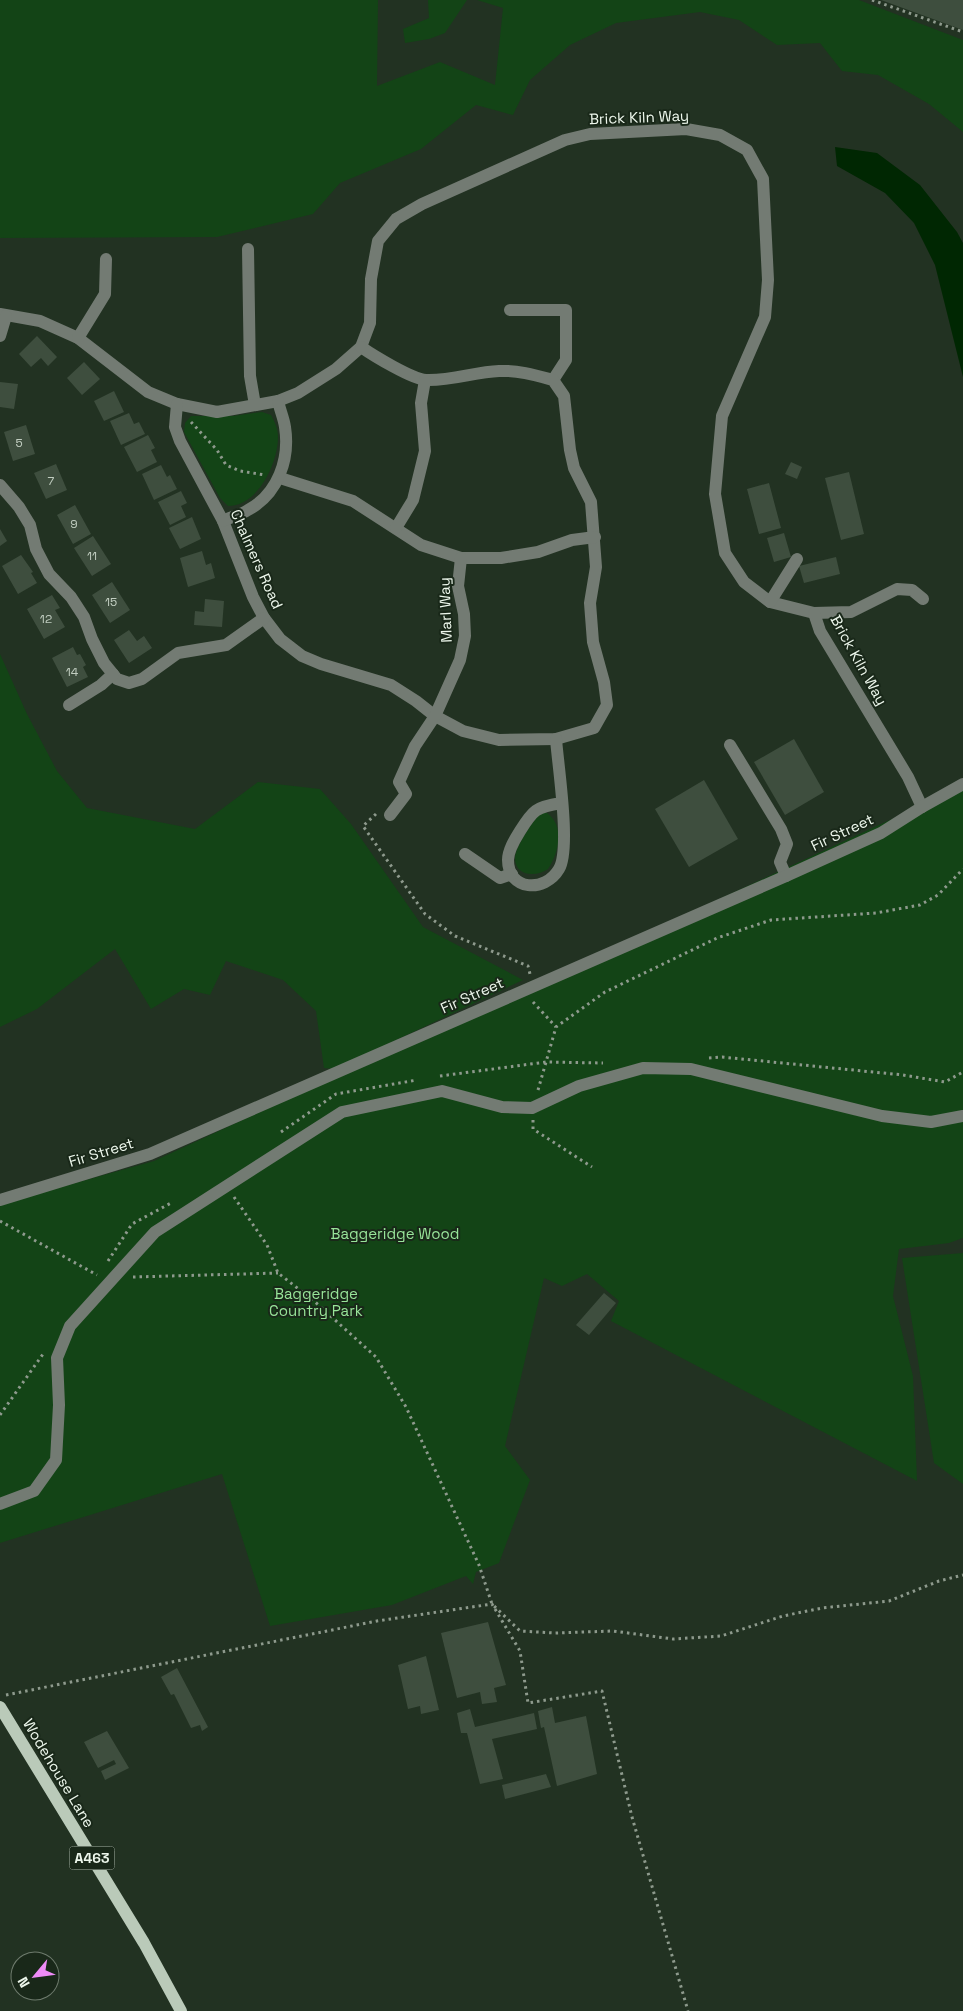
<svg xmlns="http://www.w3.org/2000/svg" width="963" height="2011" viewBox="0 0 963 2011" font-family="'Space Grotesk',sans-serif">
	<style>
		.green { fill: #134416 }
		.water { fill: #002702 }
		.building { fill: #3e4e3e }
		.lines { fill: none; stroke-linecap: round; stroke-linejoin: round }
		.path { stroke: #8e9a8d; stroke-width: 3; stroke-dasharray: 2.5 4; stroke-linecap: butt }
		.minor { stroke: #737b73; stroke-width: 12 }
		.major { stroke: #bacab9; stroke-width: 12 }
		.labels { text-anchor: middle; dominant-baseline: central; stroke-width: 4; stroke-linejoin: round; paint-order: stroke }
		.number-label { font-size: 12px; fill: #c1cdc0 }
		.shield { fill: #192819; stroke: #adb9ad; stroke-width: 1 }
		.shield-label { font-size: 14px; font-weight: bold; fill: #edf7ec }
		.street-label { font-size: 15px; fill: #edf7ec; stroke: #192819 }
		.park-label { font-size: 15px; fill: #98e499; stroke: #192819 }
	</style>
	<rect width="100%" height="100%" fill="#223222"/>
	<g class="green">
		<polygon points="0,0 378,0 377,86 440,62 495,85 503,8 477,0 859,0 963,40 963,132 929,104 878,75 842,71 820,43 777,45 739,20 700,12 616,23 570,45 530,80 513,115 476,105 421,149 340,183 313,214 217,237 0,238"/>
		<polygon points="428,0 467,0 445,33 429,39 405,43 403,29 429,18"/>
		<path d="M262 412 271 415C275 422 278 429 278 437 278 463 258 506 228 506L220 498 184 432 185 423 191 416H233Z"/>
		<polygon points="0,654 27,714 57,771 87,808 195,829 258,782 320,789 351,824 423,927 523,980 335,1069 324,1068 316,1011 283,980 226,961 210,995 184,989 151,1009 115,949 37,1009 0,1027"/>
		<polygon points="963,786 963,1238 949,1243 899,1249 893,1296 913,1376 917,1481 611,1321 619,1301 587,1274 562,1286 544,1278 505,1446 530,1480 499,1563 476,1572 473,1584 466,1576 392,1605 270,1626 222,1474 0,1543 0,1204 154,1161"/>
		<path d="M541 813H547C565 826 559 852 548 869 537 877 515 877 515 858 515 847 534 819 541 813Z"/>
		<polygon points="963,1253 963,1484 934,1463 902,1258"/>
	</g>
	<polygon class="water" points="835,147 877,153 920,185 957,232 963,243 963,377 935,265 914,223 885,193 837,166"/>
	<g class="building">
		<polygon points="881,0 963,0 963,30"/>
		<polygon points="37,336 57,357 48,366 41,358 31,367 19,354"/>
		<polygon points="84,362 100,379 82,395 67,378"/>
		<polygon points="0,382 18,384 14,409 0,407"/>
		<polygon points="114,391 124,412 104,421 94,401"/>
		<polygon points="129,413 134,424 139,422 145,434 121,445 110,421"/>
		<polygon points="26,425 35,454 13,461 4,432"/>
		<polygon points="148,435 155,448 151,450 157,462 137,472 124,447"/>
		<polygon points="791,462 802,467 797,479 785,474"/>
		<polygon points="56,464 67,490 46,499 34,473"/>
		<polygon points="161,465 167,477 170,475 177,489 154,500 142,474"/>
		<polygon points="849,472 864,534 841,540 825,478"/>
		<polygon points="769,483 781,528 759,534 747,489"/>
		<polygon points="181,491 187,503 181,506 186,517 170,525 158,502"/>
		<polygon points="75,505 91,534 73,544 57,515"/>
		<polygon points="192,517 201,539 180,549 169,528"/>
		<polygon points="0,529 7,541 0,546"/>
		<polygon points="784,533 791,557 774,562 767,538"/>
		<polygon points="93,536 111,564 92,576 74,548"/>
		<polygon points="202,551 206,565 211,563 215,578 188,587 180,558"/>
		<polygon points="21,555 33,572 31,573 37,583 18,594 2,566"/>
		<polygon points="836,557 840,574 804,583 799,566"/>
		<polygon points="112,582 130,610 110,623 92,595"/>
		<polygon points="52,595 60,608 55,610 65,627 44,639 27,609"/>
		<polygon points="205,599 224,601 222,627 194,625 195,611 204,612"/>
		<polygon points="129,630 137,641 144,636 152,648 129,663 114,640"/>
		<polygon points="73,647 77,655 80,654 86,665 83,667 88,677 67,687 52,658"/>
		<polygon points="794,739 824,792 785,815 754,762"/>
		<polygon points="704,780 738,839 689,867 655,809"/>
		<polygon points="604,1293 616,1303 589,1335 576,1325"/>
		<polygon points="488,1622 506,1685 494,1688 497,1702 482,1704 480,1692 457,1698 441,1633"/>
		<polygon points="426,1656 439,1710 421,1714 420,1706 408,1709 398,1665"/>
		<polygon points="177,1668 208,1727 202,1731 200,1725 191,1728 174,1694 171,1695 161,1677"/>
		<polygon points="552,1707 555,1723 586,1716 597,1774 557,1786 544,1727 541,1728 538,1711"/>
		<polygon points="470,1709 475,1727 534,1713 537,1729 492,1739 503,1779 480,1784 467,1733 461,1733 457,1713"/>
		<polygon points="107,1731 129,1768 105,1780 101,1771 116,1764 114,1760 98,1768 84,1742"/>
		<polygon points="546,1774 551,1787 505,1799 502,1785"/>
	</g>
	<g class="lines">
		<g class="path">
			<polyline points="872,0 963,32"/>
			<polyline points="191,422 217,450 226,465 240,471 265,475"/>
			<polyline points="376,814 363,826 425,914 455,936 528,966 530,974"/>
			<polyline points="533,1002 556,1027"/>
			<polyline points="709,1058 722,1057 903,1075 945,1082 963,1072"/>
			<polyline points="440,1076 546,1062 603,1063"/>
			<polyline points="538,1090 556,1027 605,992 717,938 771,920 876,913 920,905 938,895 963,869"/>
			<polyline points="533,1120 533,1129 592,1167"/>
			<polyline points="281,1132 336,1094 417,1080"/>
			<polyline points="234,1197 267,1245 278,1273 314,1301 376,1357 406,1407 479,1565 492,1604 520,1631 555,1633 613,1631 673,1639 721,1636 783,1616 822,1608 889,1601 939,1581 963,1575"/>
			<polyline points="0,1221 97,1275"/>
			<polyline points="108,1261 132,1224 171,1203"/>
			<polyline points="133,1277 278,1273"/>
			<polyline points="0,1415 43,1354"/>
			<polyline points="6,1695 377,1621 492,1604 520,1651 528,1703 602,1691 632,1817 688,2011"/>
		</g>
		<g class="minor">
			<polyline points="248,249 250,376 255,405"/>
			<polyline points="510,310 566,310 566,360 553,380"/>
			<polyline points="0,314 40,321 78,338 148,392 177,404 217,412 278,401 298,393 336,369 361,347 370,323 371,279 378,241 396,219 422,204 565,140 590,134 686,129 720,135 747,150 763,179 768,280 765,317 722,416 715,494 725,553 744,582 770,602 814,613 851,612 897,589 912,590 923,599"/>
			<polyline points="0,336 6,316"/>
			<polyline points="78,338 105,294 106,259"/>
			<path d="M177 404 175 427 180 441 223 521 253 597 264 618 280 639 302 656 321 664 391 685 416 701 435 716 463 731 499 740 556 739 594 728 607 705 604 682 593 642 590 603 596 567 591 502 574 468 570 450 564 396 553 380C535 375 518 370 499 371 475 372 451 381 426 380 412 379 374 356 361 347"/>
			<polyline points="280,478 353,501 421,545 461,558 501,558 538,552 572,540 595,537"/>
			<polyline points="0,485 19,507 30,525 36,549 49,574 71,597 84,617 92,639 104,663 117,679 129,683 142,679 178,653 226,645 264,618"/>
			<path d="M223 521C231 517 240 515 248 510 278 494 290 459 285 427 284 419 280 410 278 401"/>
			<polyline points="396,528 413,500 425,451 421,403 425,380"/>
			<polyline points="770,602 797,559"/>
			<polyline points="814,613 820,631 908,777 922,807"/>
			<polyline points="69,705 101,685 113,674"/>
			<path d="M556 739C558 766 571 849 559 869 545 893 508 891 508 860 508 850 515 839 520 831 533 810 536 807 561 803"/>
			<polyline points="730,745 781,829 787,844 780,862 786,876"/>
			<polyline points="390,815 406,794 399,782 415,746 435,716 460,660 465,636 464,614 458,586 461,558"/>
			<polyline points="465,854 500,878 512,874"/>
			<polyline points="0,1200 150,1154 786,876 881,833 922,807 963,784"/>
			<polyline points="0,1504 34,1491 56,1460 59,1405 57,1358 70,1326 155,1232 342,1112 442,1091 502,1107 532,1108 579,1086 643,1068 691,1069 882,1116 931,1122 963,1116"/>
		</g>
		<polyline class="major" points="0,1707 144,1943 181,2011"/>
	</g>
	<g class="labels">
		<g class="number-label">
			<text x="19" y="443">5</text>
			<text x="51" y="481">7</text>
			<text x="74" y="524">9</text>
			<text x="92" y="556">11</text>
			<text x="111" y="602">15</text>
			<text x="46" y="619">12</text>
			<text x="72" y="672">14</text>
		</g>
		<rect class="shield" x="69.5" y="1846.5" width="45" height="23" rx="4"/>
		<g class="shield-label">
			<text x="92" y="1858">A463</text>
		</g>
		<g class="street-label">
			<text transform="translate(639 117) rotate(-2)">Brick Kiln Way</text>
			<text transform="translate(257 559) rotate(66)">Chalmers Road</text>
			<text transform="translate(445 610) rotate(-92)">Marl Way</text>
			<text transform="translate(859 660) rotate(61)">Brick Kiln Way</text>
			<text transform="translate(842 832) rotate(-25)">Fir Street</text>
			<text transform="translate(472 995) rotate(-24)">Fir Street</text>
			<text transform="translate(101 1152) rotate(-17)">Fir Street</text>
			<text transform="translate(59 1773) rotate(59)">Wodehouse Lane</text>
		</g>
		<g class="park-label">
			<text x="395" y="1233">Baggeridge Wood</text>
			<text x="316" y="1293">Baggeridge<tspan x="316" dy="17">Country Park</tspan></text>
		</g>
	</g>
	<g transform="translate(35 1976) rotate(241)"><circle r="24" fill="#192819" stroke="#6e7b6d"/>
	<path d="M0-4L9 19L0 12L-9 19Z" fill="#ef8bf7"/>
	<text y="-8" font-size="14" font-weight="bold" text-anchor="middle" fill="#edf7ec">N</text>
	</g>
</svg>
